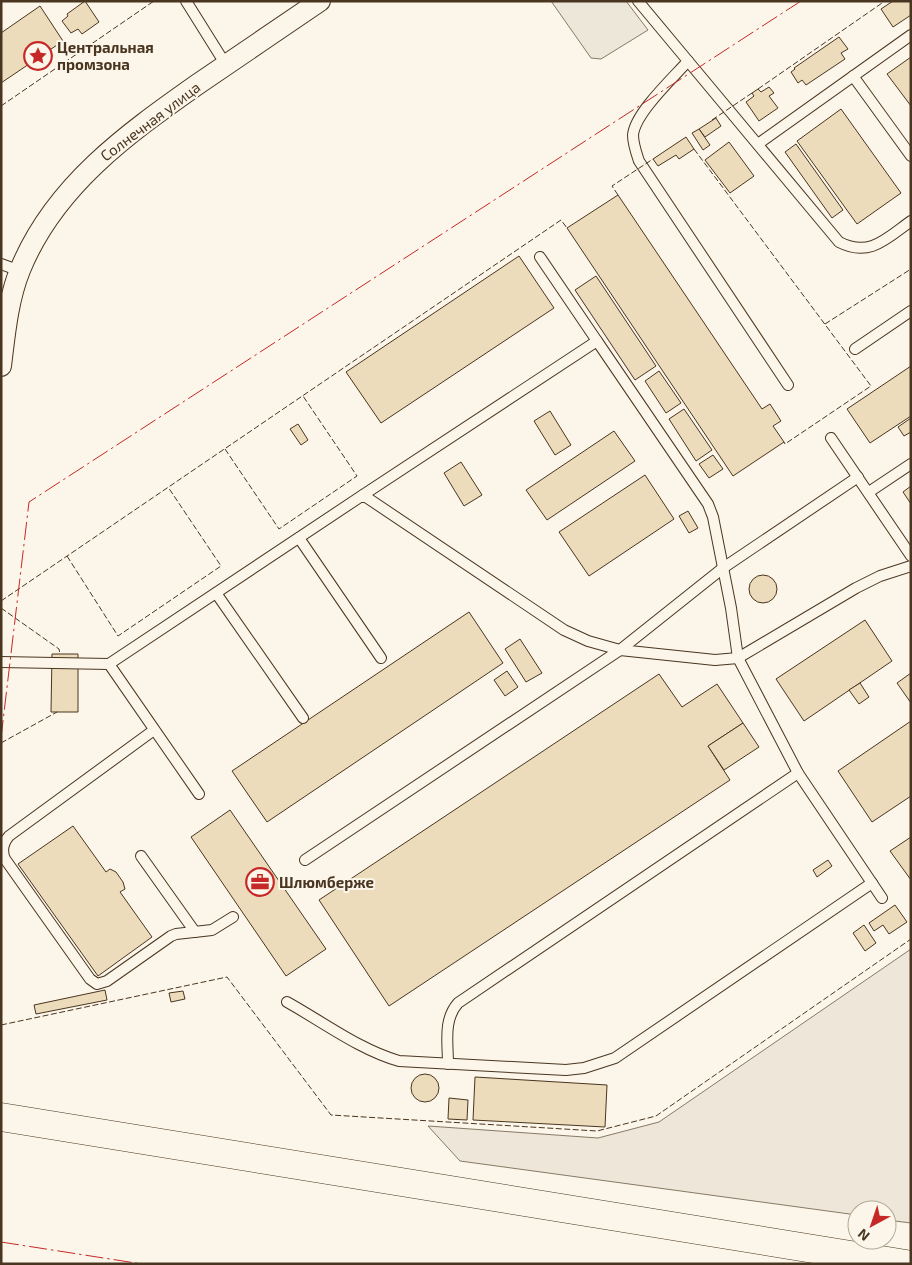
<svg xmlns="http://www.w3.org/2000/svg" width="912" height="1265" viewBox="0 0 912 1265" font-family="'Exo 2',sans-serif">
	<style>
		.green { fill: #ede6d9; stroke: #887966 }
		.parking { fill: #ede7d9; stroke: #887966 }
		.building { fill: #ecdcbc; stroke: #4a3520 }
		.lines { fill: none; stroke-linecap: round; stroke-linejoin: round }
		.lane-casing { stroke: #4a3520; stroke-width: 12 }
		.street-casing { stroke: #4a3520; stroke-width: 22 }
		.primary-casing { stroke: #4a3520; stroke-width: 29 }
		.lane { stroke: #fbf6e9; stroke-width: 10 }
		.street { stroke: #fbf6e9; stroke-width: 20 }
		.primary { stroke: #fbf6e9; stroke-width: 28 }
		.fence { stroke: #4a3520; stroke-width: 1; stroke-dasharray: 6 2.5; stroke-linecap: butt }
		.power { stroke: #c62828; stroke-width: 1; stroke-dasharray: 18 4 2.5 4; stroke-linecap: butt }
		.labels { text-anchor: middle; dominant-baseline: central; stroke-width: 4; stroke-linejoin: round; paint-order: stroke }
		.poi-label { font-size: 15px; font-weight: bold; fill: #4a3520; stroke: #fbf6e9; text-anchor: start }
		.street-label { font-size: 15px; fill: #4a3520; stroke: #fbf6e9 }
	</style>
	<rect width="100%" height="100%" fill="#fbf6e9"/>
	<polygon class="green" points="911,949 911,1223 887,1220 887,1210 857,1210 857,1215 460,1161 428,1126 598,1138 659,1122"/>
	<polygon class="parking" points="551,1 626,1 648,30 601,59 591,58"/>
	<g class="building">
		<polygon points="85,1 99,22 82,34 78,29 71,33 62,21 68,16 67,14"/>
		<polygon points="893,1 911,1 911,15 893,27 881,9"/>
		<polygon points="40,6 63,41 1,83 1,33"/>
		<polygon points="839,37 848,49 841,53 845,59 806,85 802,80 798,83 791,72 795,69 794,68"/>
		<polygon points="911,57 911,106 887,74"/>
		<polygon points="769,87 774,93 769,96 778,108 759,121 746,102 754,96 752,93 758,89 761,92"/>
		<polygon points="841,109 901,193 857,224 797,141"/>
		<polygon points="716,118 721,126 705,137 699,129"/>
		<polygon points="699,129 710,145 703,150 692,133"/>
		<polygon points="686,137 694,149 679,159 676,155 658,166 653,159"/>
		<polygon points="729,142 754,176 730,193 705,160"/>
		<polygon points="796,144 843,210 832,218 785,152"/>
		<polygon points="618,195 762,409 770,404 781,421 773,426 784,442 733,476 567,228"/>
		<polygon points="519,256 554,308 381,423 346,372"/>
		<polygon points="596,276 656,366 635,380 575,290"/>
		<polygon points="911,366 911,416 870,443 847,409"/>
		<polygon points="659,371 681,403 666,413 645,381"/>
		<polygon points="684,409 712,450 696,461 669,419"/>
		<polygon points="550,411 571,445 555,455 534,421"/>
		<polygon points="911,418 911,432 904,436 898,427"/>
		<polygon points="298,424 308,440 301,445 290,429"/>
		<polygon points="614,431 635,461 547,520 526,490"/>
		<polygon points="713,455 723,469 709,478 699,464"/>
		<polygon points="461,462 482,495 464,506 444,473"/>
		<polygon points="645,475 674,519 589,576 559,532"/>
		<polygon points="911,486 911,504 903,492"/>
		<polygon points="688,511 698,528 689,533 679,516"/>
		<circle cx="763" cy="589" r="14"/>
		<polygon points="469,612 503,663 267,822 232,771"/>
		<polygon points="865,620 892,661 804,721 776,679"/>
		<polygon points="520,639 542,673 526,682 505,649"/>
		<polygon points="52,654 78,654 78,712 51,712"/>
		<polygon points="507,671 518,687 505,696 494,680"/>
		<polygon points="911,673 911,703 897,683"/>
		<polygon points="659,674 682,707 717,684 743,723 708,746 730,780 389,1006 319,900"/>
		<polygon points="860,683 869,697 859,704 849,690"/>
		<polygon points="911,721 911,796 872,822 838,771"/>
		<polygon points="743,723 759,747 724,770 708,746"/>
		<polygon points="230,810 326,949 286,976 191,837"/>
		<polygon points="73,826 106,872 110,869 116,872 123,882 125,889 120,892 152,937 98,976 18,864"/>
		<polygon points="911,837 911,880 890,851"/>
		<polygon points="828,860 832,866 817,877 813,870"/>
		<polygon points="895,905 907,922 889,934 883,925 874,931 869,923"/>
		<polygon points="864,925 876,943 865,951 853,933"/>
		<polygon points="105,990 107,1000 36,1014 34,1005"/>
		<polygon points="183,991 185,999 171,1002 169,993"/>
		<circle cx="425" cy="1088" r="14"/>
		<polygon points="475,1077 607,1085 605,1127 473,1120"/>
		<polygon points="449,1098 468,1100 467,1120 448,1119"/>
	</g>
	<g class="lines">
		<defs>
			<g id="lane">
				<polyline points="186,1 226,65"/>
				<path d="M638 1 688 61C673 78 635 113 633 135 633 144 636 152 639 161L788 385"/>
				<path d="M688 61 839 242C870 258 887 238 911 221"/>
				<polyline points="853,76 911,156"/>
				<polyline points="758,144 911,35"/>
				<polyline points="540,257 597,341"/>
				<polyline points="1,264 20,271"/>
				<polyline points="855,349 911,311"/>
				<polyline points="831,438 911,556"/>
				<polyline points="869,492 911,464"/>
				<polyline points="363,495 597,341 708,504 713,517 731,608 738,658 798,773 882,898"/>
				<polyline points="299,538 381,658"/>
				<polyline points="216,593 303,718"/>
				<polyline points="1,662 109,664 199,794"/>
				<polyline points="109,664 363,495 564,630 588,641 620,650 715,660 738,658 856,588 880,576 911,566"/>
				<path d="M154 730 9 836C3 843 1 850 5 859L90 979 97 984 107 981 171 936 176 934 212 930 233 917"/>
				<polyline points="141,856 195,932"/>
				<polyline points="305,860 620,650 723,568 858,477"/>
				<path d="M287 1002C323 1022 360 1050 399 1061L566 1070 584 1068 615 1058 872 883"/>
				<path d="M448 1064C448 1043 443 1020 458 1003L798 773"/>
			</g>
			<path id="street" d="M1 366C5 333 8 300 20 270 54 186 127 134 198 84 239 56 279 29 320 1"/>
			<polyline id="primary" points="1,1117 906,1264"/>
		</defs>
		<use href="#lane" class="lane-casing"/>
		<use href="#street" class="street-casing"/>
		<use href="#primary" class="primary-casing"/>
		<use href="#lane" class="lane"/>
		<use href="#street" class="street"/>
		<use href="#primary" class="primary"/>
		<g class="fence">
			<polyline points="758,89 885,1"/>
			<polyline points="1,106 154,1"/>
			<polyline points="712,120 752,93"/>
			<polyline points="694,149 871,386 785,444 784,442"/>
			<polyline points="618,195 612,186 653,159"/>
			<polyline points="825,324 911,269"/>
			<polyline points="225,449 279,529 357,476 303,396"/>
			<polyline points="67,556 118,636 221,566 168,487"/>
			<polyline points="1,601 561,220 567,228"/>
			<polyline points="1,608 59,649 60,654"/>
			<polyline points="1,743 57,712"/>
			<polyline points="1,1025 227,977 331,1115 597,1131 656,1116 911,939"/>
		</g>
		<g class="power">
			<polyline points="1,738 29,502 801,1"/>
			<polyline points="1,1242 142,1264"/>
		</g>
	</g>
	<defs>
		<symbol id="sight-ring" viewBox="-11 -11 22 22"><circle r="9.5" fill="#fbf6e9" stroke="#c62828" stroke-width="1.5"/><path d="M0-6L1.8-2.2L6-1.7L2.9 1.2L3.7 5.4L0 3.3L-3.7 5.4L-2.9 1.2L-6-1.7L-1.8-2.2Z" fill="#c62828"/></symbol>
		<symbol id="office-ring" viewBox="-11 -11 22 22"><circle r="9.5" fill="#fbf6e9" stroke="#c62828" stroke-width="1.5"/><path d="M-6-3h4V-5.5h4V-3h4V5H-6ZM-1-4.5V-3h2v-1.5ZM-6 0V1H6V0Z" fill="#c62828"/></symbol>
	</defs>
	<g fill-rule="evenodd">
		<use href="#sight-ring" x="22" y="40" width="32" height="32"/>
		<use href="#office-ring" x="244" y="866" width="32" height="32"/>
	</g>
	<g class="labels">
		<g class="poi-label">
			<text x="57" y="47">Центральная<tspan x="57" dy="17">промзона</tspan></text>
			<text x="279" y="882">Шлюмберже</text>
		</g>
		<g class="street-label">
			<text transform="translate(150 121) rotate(-37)">Солнечная улица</text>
		</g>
	</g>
	<rect width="912" height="1265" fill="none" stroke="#4a3520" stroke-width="5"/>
	<g transform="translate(872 1225) rotate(220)"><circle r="24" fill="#fbf6e9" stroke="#b4a999"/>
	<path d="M0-4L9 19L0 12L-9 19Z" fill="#c62828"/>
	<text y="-8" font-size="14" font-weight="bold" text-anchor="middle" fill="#4a3520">N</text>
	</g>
</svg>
